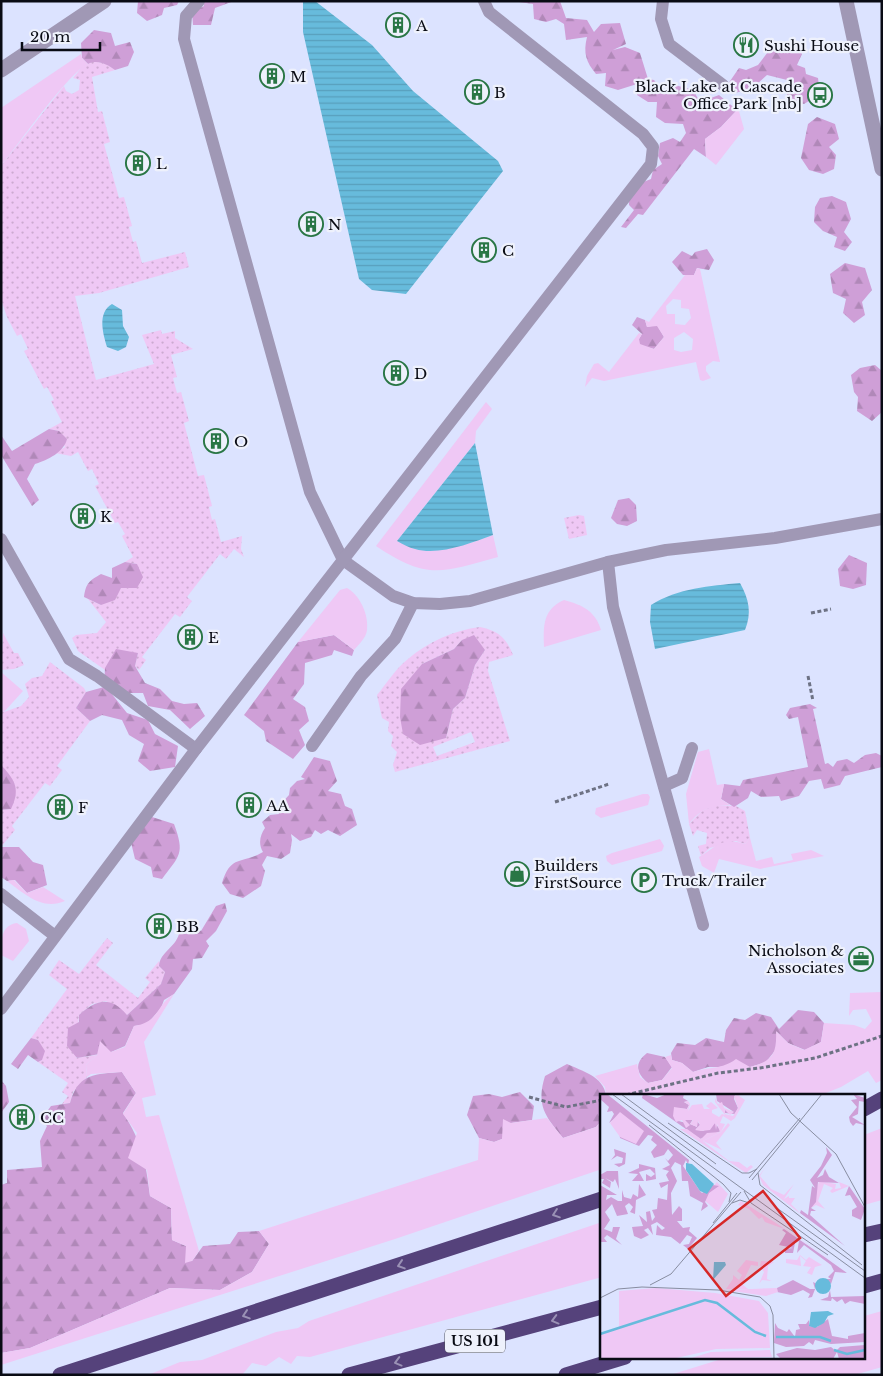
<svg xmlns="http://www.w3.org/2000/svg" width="883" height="1376" viewBox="0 0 883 1376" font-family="'Libre Baskerville',serif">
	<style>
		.grass { fill: url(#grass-dots); fill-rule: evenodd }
		.forest { fill: url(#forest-firs) }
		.green { fill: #efc8f5; fill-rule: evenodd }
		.water { fill: url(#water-rules) }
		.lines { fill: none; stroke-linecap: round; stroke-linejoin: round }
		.path { stroke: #6d7284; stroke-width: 3; stroke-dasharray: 4 2.5; stroke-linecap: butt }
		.service { stroke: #a098b5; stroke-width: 12 }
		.tertiary { stroke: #a098b5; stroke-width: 15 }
		.motorway { stroke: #55427b; stroke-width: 15 }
		.oneway { stroke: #9a91b5 }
		.labels { text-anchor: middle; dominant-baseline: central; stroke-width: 4.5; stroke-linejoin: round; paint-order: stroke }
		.shield { fill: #eef1fc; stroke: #4e505a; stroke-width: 1 }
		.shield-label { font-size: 14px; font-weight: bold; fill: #090b14 }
		.poi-label { font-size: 15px; fill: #090b14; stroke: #eef1fc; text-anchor: start }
		.inset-river { fill: none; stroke: #67bbdc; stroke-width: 2.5 }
		.inset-road { fill: none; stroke: #888da1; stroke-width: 1 }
		.view { fill: #d62828; fill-opacity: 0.15; stroke: #d62828; stroke-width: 2.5 }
		.inset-edge { fill: none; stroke: #090b14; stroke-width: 2.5 }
	</style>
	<defs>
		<pattern id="grass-dots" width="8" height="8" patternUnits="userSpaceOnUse" patternTransform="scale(1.25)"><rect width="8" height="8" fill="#efc8f5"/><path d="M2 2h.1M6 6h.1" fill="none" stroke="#ccaad1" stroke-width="1.8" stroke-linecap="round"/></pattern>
		<pattern id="forest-firs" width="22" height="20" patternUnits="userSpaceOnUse" patternTransform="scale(1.25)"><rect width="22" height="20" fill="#cf9fd7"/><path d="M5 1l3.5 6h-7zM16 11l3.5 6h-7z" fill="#b088b8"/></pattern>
		<pattern id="water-rules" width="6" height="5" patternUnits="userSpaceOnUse" patternTransform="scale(1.25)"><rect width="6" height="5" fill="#67bbdc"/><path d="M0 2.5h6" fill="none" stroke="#589fbc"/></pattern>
	</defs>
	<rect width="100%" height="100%" fill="#dce3ff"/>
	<g class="grass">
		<polygon points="93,61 107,64 115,70 92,77 98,112 102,111 110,142 104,144 119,198 124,197 132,226 129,227 133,242 136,241 142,263 185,252 189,267 99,293 75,296 96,380 154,364 142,335 161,330 162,334 175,331 175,338 193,349 171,355 177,377 173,378 177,393 181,392 189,421 184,423 198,476 204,475 212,506 209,507 212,520 215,519 221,542 242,536 241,549 244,557 234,549 226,559 220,554 187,597 192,601 180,617 175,614 142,657 146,660 139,670 135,666 138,653 106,668 105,670 78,651 72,638 76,635 97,633 106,622 88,599 101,605 121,588 137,564 125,562 133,557 122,536 125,534 118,522 115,523 95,486 99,484 92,469 88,471 78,452 71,456 55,453 65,447 59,431 49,429 62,422 51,401 54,400 47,387 44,389 24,351 28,349 21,334 17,336 7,317 1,299 1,166 64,86 66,91 72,94 79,90 80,80 73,78 82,67"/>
		<polygon points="579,515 584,516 587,535 569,539 564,518"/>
		<path d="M480 627C498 631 506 637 513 655L489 662 488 671 510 741 395 772 393 765 397 752 391 746 393 736 388 731 389 722 382 718 377 695C387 683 396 668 408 659 428 642 454 630 480 627ZM462 640 485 650 475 665 465 698 453 709 446 738 422 664 454 649ZM471 732 475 742 437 756 433 747Z"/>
		<polygon points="3,633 14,653 18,653 24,665 14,669 1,670"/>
		<polygon points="50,662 84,688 86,692 76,708 90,721 57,766 62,770 50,786 45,783 12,826 15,830 1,847 1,810 11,809 2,767 1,768 1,710 4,712 21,706 29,697 25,684 32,678 42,676"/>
		<polygon points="715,805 736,806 745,811 750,838 745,844 736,841 710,848 701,856 698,846 706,844 707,833 697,830 693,836 689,824 702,811"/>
		<polygon points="107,938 113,943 96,965 138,998 150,982 145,978 159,961 159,966 165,972 161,984 127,1015 106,1001 92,1004 79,1015 76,1058 97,1055 86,1065 87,1077 73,1092 70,1103 62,1104 68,1096 62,1092 68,1083 38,1062 42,1060 38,1040 31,1038 67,989 49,975 59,960 79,974"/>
	</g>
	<g class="forest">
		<polygon points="138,1 179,1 177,5 164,8 162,15 147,21 137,13"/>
		<polygon points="203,1 234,1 215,8 211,25 193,25 192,12 204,6"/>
		<path d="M512 1H560L566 18 587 20 594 32 601 24 620 23 626 44 613 50 625 47 640 53 648 79 654 80 663 91 675 85 693 90 700 102 719 95 737 110 721 127 705 139 706 157 694 149 643 215 638 214 626 228 621 227 634 210 629 205 628 188 651 179 653 170 662 164 658 156 660 143 673 138 680 142 686 133 683 124 665 123 656 117 657 102H648L637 95V84L618 90 605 86 606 73 596 74C586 62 583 53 587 37L566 40 564 24 556 19 546 22 534 19 533 4Z"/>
		<path d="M94 30 111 33 115 46 130 42 134 52 128 66 115 70C107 64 97 59 88 64L82 58 81 43Z"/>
		<polygon points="794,42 802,54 797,65 805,68 806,74 818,78 820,94 804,104 789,101 786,91 791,81 767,75 757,84 758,88 734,93 728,84 739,68 746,70 758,65 774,44"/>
		<polygon points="817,117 835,124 839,139 829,147 836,155 834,169 823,174 809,170 801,158 808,124"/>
		<polygon points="832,196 846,202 851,219 844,232 852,242 845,251 834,247 837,237 823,231 814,222 815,207 820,198"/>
		<polygon points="707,249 714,260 709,270 697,268 694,275 683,275 672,262 682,251 692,256 695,252"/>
		<polygon points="845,263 865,268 872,290 862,302 865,315 854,323 843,313 846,299 833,293 830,274"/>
		<polygon points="637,317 645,320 647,327 657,325 664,337 654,349 639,345 639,339 642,334 632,325"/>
		<polygon points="875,365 882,371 882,412 872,421 857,411 858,397 854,392 851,375 860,368"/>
		<path d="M49 429 59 431 67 439C64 452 48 460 35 464L27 479 39 500 32 506 1 455V435L12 451Z"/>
		<polygon points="629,498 636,505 637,521 627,526 617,524 611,518 618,500"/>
		<polygon points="849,555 867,563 866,585 853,589 840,586 838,569"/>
		<path d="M125 562 137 564 143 577 137 588H121L115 600 101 605 84 597C86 583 89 581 101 574L112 578V568Z"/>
		<polygon points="334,635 354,650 352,656 334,650 332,655 305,663 304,684 293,699 305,707 309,721 299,730 305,745 293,759 266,741 264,731 244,715 298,642"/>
		<polygon points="474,635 485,650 475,665 465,698 453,709 446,738 420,745 403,734 400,717 401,689 422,664 454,649 462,640"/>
		<polygon points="116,649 138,653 135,666 145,683 160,689 172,701 184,704 197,703 205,716 190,729 170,710 148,706 143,693 111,693 127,713 148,720 155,734 178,746 175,767 150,771 138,761 144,744 129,735 122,720 102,715 90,721 76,708 86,692 104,687 105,668"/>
		<polygon points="810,704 817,708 813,709 825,764 828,763 833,767 837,761 847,759 854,763 865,755 876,753 882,756 882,767 845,776 840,785 824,789 821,779 809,781 799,796 781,801 779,796 761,797 751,791 748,798 734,807 721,799 724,784 740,786 743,780 808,767 798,717 789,719 786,715 790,708"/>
		<path d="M314 757 330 761 337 781 328 791 341 794 345 806 352 809 357 825 340 836 328 830 321 834 315 830 311 837 300 841 291 834 292 840 290 853 281 859 267 856 262 865 265 871 261 886 243 898 230 894 222 883C231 854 241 865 263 852 258 844 260 835 265 828L262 822 270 815 279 814 277 808 289 795 290 788 297 781 305 779 301 777Z"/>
		<path d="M2 766C16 781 20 790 11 809L1 810Z"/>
		<path d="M152 817 174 824C185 854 180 855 162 879L153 877 151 867 135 859 128 830Z"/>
		<polygon points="1,847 19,847 33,862 43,865 47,885 27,893 15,880 7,881 1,877"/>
		<path d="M225 903 227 911 216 931 206 941 209 946 202 958 193 959 192 969 174 994 164 1000 161 1008 147 1024 134 1026 125 1046 111 1052 77 1058 67 1046 68 1028 79 1022V1015C96 1000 110 995 127 1015L161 984 165 972 159 966C160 952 175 948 179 934L195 927 201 931 216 906Z"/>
		<polygon points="798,1010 814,1012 824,1023 821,1042 805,1050 788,1043 777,1032 777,1048 766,1062 750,1067 708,1067 693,1072 682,1063 672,1060 671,1053 677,1043 695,1045 706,1038 724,1042 726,1030 734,1018 745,1020 756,1013 771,1017 779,1029"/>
		<polygon points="31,1038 38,1040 45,1051 42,1060 38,1062 28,1055 18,1069 11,1064"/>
		<path d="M647 1053 665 1057 672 1067 662 1080 648 1083C636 1073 634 1063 647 1053Z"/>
		<path d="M567 1064C582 1071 603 1076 606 1095H602V1120L596 1127 563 1138C545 1116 536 1105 545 1076Z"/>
		<path d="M122 1072 136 1093 123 1113C142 1142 146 1163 150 1196L171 1208 172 1240 186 1246 192 1261 203 1246 230 1244 238 1232 259 1231 269 1244 252 1272 220 1290 170 1288 30 1348 1 1353V1185L7 1183V1170L42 1167 40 1141 47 1126 40 1121 51 1106 70 1103C78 1073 96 1074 122 1072Z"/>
		<polygon points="1,1080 6,1086 9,1102 1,1113"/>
		<polygon points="520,1092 534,1106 532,1120 511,1123 502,1139 494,1142 479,1138 467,1115 473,1096 489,1094 502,1097"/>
	</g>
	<g class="green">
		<path d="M81 54 82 58 88 64C68 73 18 145 1 166V108Z"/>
		<polygon points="737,110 739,111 744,129 716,165 706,157 705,139 721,127"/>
		<path d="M697 268 700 269 720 362 713 361 706 366V371L711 378 703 381 700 380 696 362 604 381 592 378 585 387 587 376 594 364 598 363 609 372 639 333 642 334 639 339 640 344 654 349 664 337 657 326 647 327 645 320 649 322 685 275H694ZM673 299 681 300V308L689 309 691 318 685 325 675 324V314H667L666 306ZM684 332 693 339 692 350 681 352 674 350V338Z"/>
		<path d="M486 402 492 409 476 431 475 443 397 541 471 543 493 535 498 557C442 572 428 581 376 546Z"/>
		<path d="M347 588C360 595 369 615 367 630 366 638 359 644 354 650L334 635 298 642 340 590Z"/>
		<path d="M564 600C583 605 595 611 601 630L544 647C543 626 543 609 564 600Z"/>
		<polygon points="1,672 23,691 4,712 1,710"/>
		<path d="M709 749 717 785 724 784 721 799 730 805C712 805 700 809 689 824L686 794 698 752Z"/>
		<polygon points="643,794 648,794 650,797 648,805 601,818 595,814 596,808"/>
		<path d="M750 838 756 861 772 857 774 864 793 860 791 854 811 850 824 856 760 869 719 859 714 873 702 866 699 857C718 846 720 837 745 844Z"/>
		<polygon points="660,839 664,846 662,851 612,865 607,861 606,856 612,853"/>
		<path d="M14 880 27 893 43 887 65 901C42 911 25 894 7 881Z"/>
		<path d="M17 923 26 929 29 941 13 961 1 955C1 943 0 925 17 923Z"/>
		<path d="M882 992V1080L876 1083 868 1071 841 1087 821 1095H606L605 1087 595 1076 637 1064 640 1077 648 1083 662 1080 672 1068 665 1057 671 1055 672 1060 682 1063 693 1072C711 1066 721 1070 736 1059L750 1067C772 1061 777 1055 776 1031L788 1043 804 1050 821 1042 824 1023 854 1025 865 1029 872 1021 866 1009 853 1010 849 1016 850 993Z"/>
		<path d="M174 994 144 1042 156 1095 142 1098 146 1117 159 1115 199 1251 192 1261 185 1263 186 1246 172 1240 171 1208 150 1196 147 1170 128 1158 137 1133 123 1114 136 1093 122 1072 91 1074 87 1077 86 1065 97 1055 100 1041 111 1052 125 1047 134 1026C160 1022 155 1006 174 994Z"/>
		<polygon points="547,1118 563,1138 596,1127 602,1120 602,1169 395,1239 1,1365 1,1353 30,1348 170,1288 220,1290 252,1272 269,1244 259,1231 478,1160 479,1138 494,1142 502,1139 503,1119 511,1123"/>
		<polygon points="882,1128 882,1200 864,1205 864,1135"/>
		<polygon points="602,1222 602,1277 310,1357 297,1356 291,1364 279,1357 266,1366 252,1363 242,1375 148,1375 180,1362 202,1360 276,1332 298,1328 309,1321"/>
		<polygon points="882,1311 882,1367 854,1375 670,1375 728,1357 864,1357 864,1316"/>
	</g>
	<g class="water">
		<polygon points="303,1 315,1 372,45 413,91 498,161 503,171 406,294 372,290 359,279 303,32"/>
		<path d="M112 304 122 310 123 326 129 337 126 347 118 351 107 347C103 333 97 313 112 304Z"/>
		<path d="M475 443 493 535C471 543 439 556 415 549 409 548 403 544 397 541Z"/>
		<path d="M740 583C749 599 752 613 745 630L655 649 650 622 651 605C678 588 710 586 740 583Z"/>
	</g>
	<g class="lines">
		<g class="path">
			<polyline points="811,613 831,609"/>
			<polyline points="808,676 813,701"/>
			<polyline points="555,802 609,784"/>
			<polyline points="626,1095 718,1073 760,1068 815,1058 882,1036"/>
			<polyline points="529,1097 566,1107 602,1100"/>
		</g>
		<g class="service">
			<polyline points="199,1 186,16 184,39 310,492 343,560 393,596 413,603 440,604 470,601 608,562 666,550 775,538 882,519"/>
			<polyline points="663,1 661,19 669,44 723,85"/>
			<polyline points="1,539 69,659 97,676 196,749"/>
			<polyline points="608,562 613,607 703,925"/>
			<polyline points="312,746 361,676 395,639 413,603"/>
			<polyline points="664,786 682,778 692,748"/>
			<polyline points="1,894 55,936"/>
			<polyline points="1,1009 196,749 651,164 653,147 643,134 489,12 484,1"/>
		</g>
		<g class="tertiary">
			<polyline points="846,1 882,169"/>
			<polyline points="1,70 104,1"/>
		</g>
		<g class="motorway">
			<polyline points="864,1109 882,1099"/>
			<polyline points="864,1235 882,1231"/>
			<polyline points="864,1286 882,1281"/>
			<polyline points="60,1375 602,1199"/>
			<polyline points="349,1375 602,1307"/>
			<polyline points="566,1375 625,1357"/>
		</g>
	</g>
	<defs><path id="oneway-chevron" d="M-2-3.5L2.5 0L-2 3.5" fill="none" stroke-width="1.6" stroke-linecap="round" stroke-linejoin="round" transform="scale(1.25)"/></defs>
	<g class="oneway">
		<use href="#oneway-chevron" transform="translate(556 1214) rotate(161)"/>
		<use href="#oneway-chevron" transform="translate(401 1265) rotate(162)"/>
		<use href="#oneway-chevron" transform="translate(246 1315) rotate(162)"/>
		<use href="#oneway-chevron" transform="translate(555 1320) rotate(165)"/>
		<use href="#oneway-chevron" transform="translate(398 1362) rotate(165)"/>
	</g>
	<defs>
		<symbol id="building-ring" viewBox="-11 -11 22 22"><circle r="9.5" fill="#eef1fc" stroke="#297645" stroke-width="1.5"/><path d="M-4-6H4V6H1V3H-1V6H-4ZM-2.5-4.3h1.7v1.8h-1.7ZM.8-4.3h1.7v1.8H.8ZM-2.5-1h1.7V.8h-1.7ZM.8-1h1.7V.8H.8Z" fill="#297645"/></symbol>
		<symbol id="restaurant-ring" viewBox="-11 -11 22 22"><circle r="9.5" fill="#eef1fc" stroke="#297645" stroke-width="1.5"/><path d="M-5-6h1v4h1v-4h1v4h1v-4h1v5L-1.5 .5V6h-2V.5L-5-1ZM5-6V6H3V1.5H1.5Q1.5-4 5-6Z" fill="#297645"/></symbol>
		<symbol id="bus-ring" viewBox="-11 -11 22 22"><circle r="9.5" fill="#eef1fc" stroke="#297645" stroke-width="1.5"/><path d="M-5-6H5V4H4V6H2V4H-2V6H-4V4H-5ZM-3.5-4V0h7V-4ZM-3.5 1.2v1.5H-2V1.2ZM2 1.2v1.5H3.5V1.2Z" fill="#297645"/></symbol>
		<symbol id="shop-ring" viewBox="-11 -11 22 22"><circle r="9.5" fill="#eef1fc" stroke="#297645" stroke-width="1.5"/><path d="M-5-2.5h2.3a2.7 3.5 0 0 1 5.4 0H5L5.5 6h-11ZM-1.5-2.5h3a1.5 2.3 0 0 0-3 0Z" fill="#297645"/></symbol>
		<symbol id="parking-ring" viewBox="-11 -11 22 22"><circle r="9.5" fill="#eef1fc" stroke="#297645" stroke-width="1.5"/><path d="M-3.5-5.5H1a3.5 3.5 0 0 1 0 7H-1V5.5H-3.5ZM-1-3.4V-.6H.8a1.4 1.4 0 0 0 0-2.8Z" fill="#297645"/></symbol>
		<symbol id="office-ring" viewBox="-11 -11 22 22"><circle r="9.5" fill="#eef1fc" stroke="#297645" stroke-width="1.5"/><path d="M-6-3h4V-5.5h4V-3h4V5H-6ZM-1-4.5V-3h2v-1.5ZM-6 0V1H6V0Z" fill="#297645"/></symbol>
	</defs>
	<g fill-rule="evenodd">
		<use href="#building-ring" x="384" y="11" width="28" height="28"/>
		<use href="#restaurant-ring" x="732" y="31" width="28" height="28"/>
		<use href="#building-ring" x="258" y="62" width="28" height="28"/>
		<use href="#building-ring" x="463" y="78" width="28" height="28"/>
		<use href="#bus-ring" x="806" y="81" width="28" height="28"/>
		<use href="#building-ring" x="124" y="149" width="28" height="28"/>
		<use href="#building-ring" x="297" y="210" width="28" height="28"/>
		<use href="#building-ring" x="470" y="236" width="28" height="28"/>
		<use href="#building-ring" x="382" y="359" width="28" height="28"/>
		<use href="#building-ring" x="202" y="427" width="28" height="28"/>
		<use href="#building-ring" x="69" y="502" width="28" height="28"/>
		<use href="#building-ring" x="176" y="623" width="28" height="28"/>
		<use href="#building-ring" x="235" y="791" width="28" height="28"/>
		<use href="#building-ring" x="46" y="793" width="28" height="28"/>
		<use href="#shop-ring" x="503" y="860" width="28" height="28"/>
		<use href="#parking-ring" x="630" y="866" width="28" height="28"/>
		<use href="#building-ring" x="145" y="912" width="28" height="28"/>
		<use href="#office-ring" x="847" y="945" width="28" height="28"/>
		<use href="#building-ring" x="8" y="1103" width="28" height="28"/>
	</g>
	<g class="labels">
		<rect class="shield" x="445" y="1329.5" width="60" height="23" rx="4"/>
		<g class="shield-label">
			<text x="475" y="1341">US 101</text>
		</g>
		<g class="poi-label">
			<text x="416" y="25">A</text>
			<text x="764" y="45">Sushi House</text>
			<text x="290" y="76">M</text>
			<text x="802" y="86" text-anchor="end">Black Lake at Cascade<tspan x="802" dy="17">Office Park [nb]</tspan></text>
			<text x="494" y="92">B</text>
			<text x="156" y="163">L</text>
			<text x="328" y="224">N</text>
			<text x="502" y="250">C</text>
			<text x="414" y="373">D</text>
			<text x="234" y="441">O</text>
			<text x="100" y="516">K</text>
			<text x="208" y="637">E</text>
			<text x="266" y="805">AA</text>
			<text x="78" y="807">F</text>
			<text x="534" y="865">Builders<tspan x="534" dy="17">FirstSource</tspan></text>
			<text x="662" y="880">Truck/Trailer</text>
			<text x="176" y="926">BB</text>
			<text x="844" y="950" text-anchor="end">Nicholson &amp;<tspan x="844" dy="17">Associates</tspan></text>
			<text x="40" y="1117">CC</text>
		</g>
	</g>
	<g transform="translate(600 1094)">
		<rect width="265" height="265" fill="#dce3ff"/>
		<path d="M128 29 130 31 116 49 122 56 103 47 121 38ZM219 87 236 90 235 95 241 94 239 88 249 92 232 99 230 97 233 94 224 90 218 107 225 115 216 111 211 114ZM117 88 128 100 118 118 103 105ZM200 161 206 166 209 163 222 171 215 173 212 181 207 179 211 173 203 172 206 167 200 162 201 172 186 169V165L197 166ZM146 166 158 168V172L151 171 142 190 148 195H126L133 185V181L139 186 142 181 137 177ZM161 167 174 168 168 172 167 185 172 187 162 186 159 190 164 178 161 174H164L160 172ZM170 256 172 263 88 265 111 258Z" fill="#efc8f5"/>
		<path d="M0 0H7L89 66 88 71 86 66 83 72 100 97 102 99 113 91 119 92 109 99 105 108 108 112 101 117 103 109 90 102 88 87H82L81 71 75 68 71 74 77 87 71 99 72 121 79 112 82 115V127H77L83 134 90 133 89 137 97 144 88 155 83 151 89 150 92 143 87 141 80 150 71 143 56 141 57 131 62 136 65 134 57 128 51 131 53 141 48 134 44 136 49 141 41 145 34 142 32 133 43 132 39 121 47 128 46 118 50 117 52 127 55 123 52 116 57 115 58 104 67 106 68 90 61 94 59 89 69 87 66 81 69 77 62 75 70 71 65 64 68 67 73 61 68 55 64 61 54 64 51 58 57 51 51 46 53 42 48 41 39 52 20 44 18 22 9 29 14 20 12 17 7 18 9 13 0 5ZM67 0H84L83 4 88 7 84 8 89 11 87 15 74 14 75 26 86 29 85 26 93 25 90 30 97 33V27L100 31 96 35 103 37 115 29 121 37 100 45 42 4 43 0 57 4ZM116 0H135L134 5 138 14 135 20 125 19V16L134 18 117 7ZM253 0 265 4V8L259 7 258 20 252 23 265 31 256 29 253 32 250 28 249 23 257 13 251 6 257 5ZM226 53 232 61 217 84 223 81 225 75 229 83 239 89 218 88 216 108 211 114 216 117H211L210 121 245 152 200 119 201 116 208 121 212 92 215 94 210 86 221 72 227 59ZM14 55 26 59 25 70 19 73 14 70 22 69 23 64 17 62 11 66 15 61ZM39 70 55 74 56 85 46 87V80L51 83 55 80 50 75 39 78 44 87H32L38 80 28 79 39 74ZM7 77H18L19 95 15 85 13 88 5 84 11 88 10 94 2 89 4 85H0V81ZM39 90 46 101 36 106 35 120 30 118 33 113 29 109 25 112 28 120 17 122 12 110 5 118 10 126 4 135 12 138 13 133H20L16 145 22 151 7 141 4 144 7 148H0V91L17 101H7L6 106 11 103 18 107H22V96L24 103 31 105 33 100 38 103ZM249 92 265 115 261 126 252 122V116L257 113 250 101 245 102ZM184 135 226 164 247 179 235 178 231 190 226 185H231L228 183 234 177 231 171 204 151 197 159 199 147 195 149 193 159H185V155L193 154 179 151 186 139 182 136ZM193 186 210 195H215L213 188 217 190 212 203 208 204 210 200 203 196 191 201 177 198V194ZM230 196 231 203 265 202V210L250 207 245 210 242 205 237 208 232 204 231 207 220 206 228 203ZM228 225 232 242 248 245V242L265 239V248L231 250 215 246 213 251 209 248 204 252 186 253 174 249 175 229 178 234 187 238 189 235 195 243 196 236 200 235 198 230H206L209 226V232L217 233ZM265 251V265H239L237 258 233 265H181L176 260 197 254 215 256 231 253 236 257 240 253Z" fill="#cf9fd7"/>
		<path d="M138 1 145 6 135 24 131 27 123 22 120 29 125 30 121 38 103 47 129 67 139 68 147 74 151 71 153 73 146 79 80 35H87L101 45 107 39 120 38 117 30 116 36 115 29 110 36 101 37 95 36 100 31 98 27 97 33 90 30 93 26H85L90 31 86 34 82 26 76 28 73 22 74 13 87 15 89 11 84 8 88 7 90 10 88 17 92 11 102 10 104 15H110L106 12 111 8 118 14 112 16V19L119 23 122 20 125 21 115 8V4L118 10 122 8 124 14 134 18 130 21 125 16V20L133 22 138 14 134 2ZM20 18 44 37 36 50 20 43 10 29ZM165 74 160 82 171 95 184 101 194 90 184 105 189 102V104H195L191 110 202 121 163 91 159 82ZM141 107 176 129 245 176 187 136 165 128 162 123 159 125 149 115 138 111ZM56 194 115 199 159 207 168 219 170 254 116 255 72 265H0V241L19 233V197ZM177 194 178 198 166 202 126 196Z" fill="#efc8f5"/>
		<path d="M86 69 92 70 114 90 107 100 100 97 86 76ZM114 168H125L126 171 113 186ZM215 192a8 8 0 1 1 16 0a8 8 0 1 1-16 0ZM228 217 234 220 228 222 224 229 215 234 209 232 211 218Z" fill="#67bbdc"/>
		<path class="inset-river" d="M0 240 105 206 117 209 155 238 166 242M176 243H220L231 247M234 256 247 260 265 256"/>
		<path class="inset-road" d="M12 0 265 184M21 0 116 70M179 0 191 19 236 60 265 113M68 29 142 79H149L157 75M49 31 123 90 131 99 129 108M158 79 160 91 262 171M149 84 200 24M152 86 222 0M144 97 151 109 228 161M132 109 140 106 149 109M174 112 265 177M113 129 137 99M50 191 71 180 141 98M42 193 118 196 160 203 170 212 173 221 174 265M0 204 18 195 42 193"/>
		<path class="view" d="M163 97 200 144 126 202 89 155Z"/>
		<rect width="265" height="265" class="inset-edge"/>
	</g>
	<rect width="883" height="1376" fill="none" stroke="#090b14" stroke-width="5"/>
	<path d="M22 42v8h78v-8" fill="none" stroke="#090b14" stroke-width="2.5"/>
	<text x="30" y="42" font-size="15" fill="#090b14" stroke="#eef1fc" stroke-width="4" paint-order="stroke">20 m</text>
</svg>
